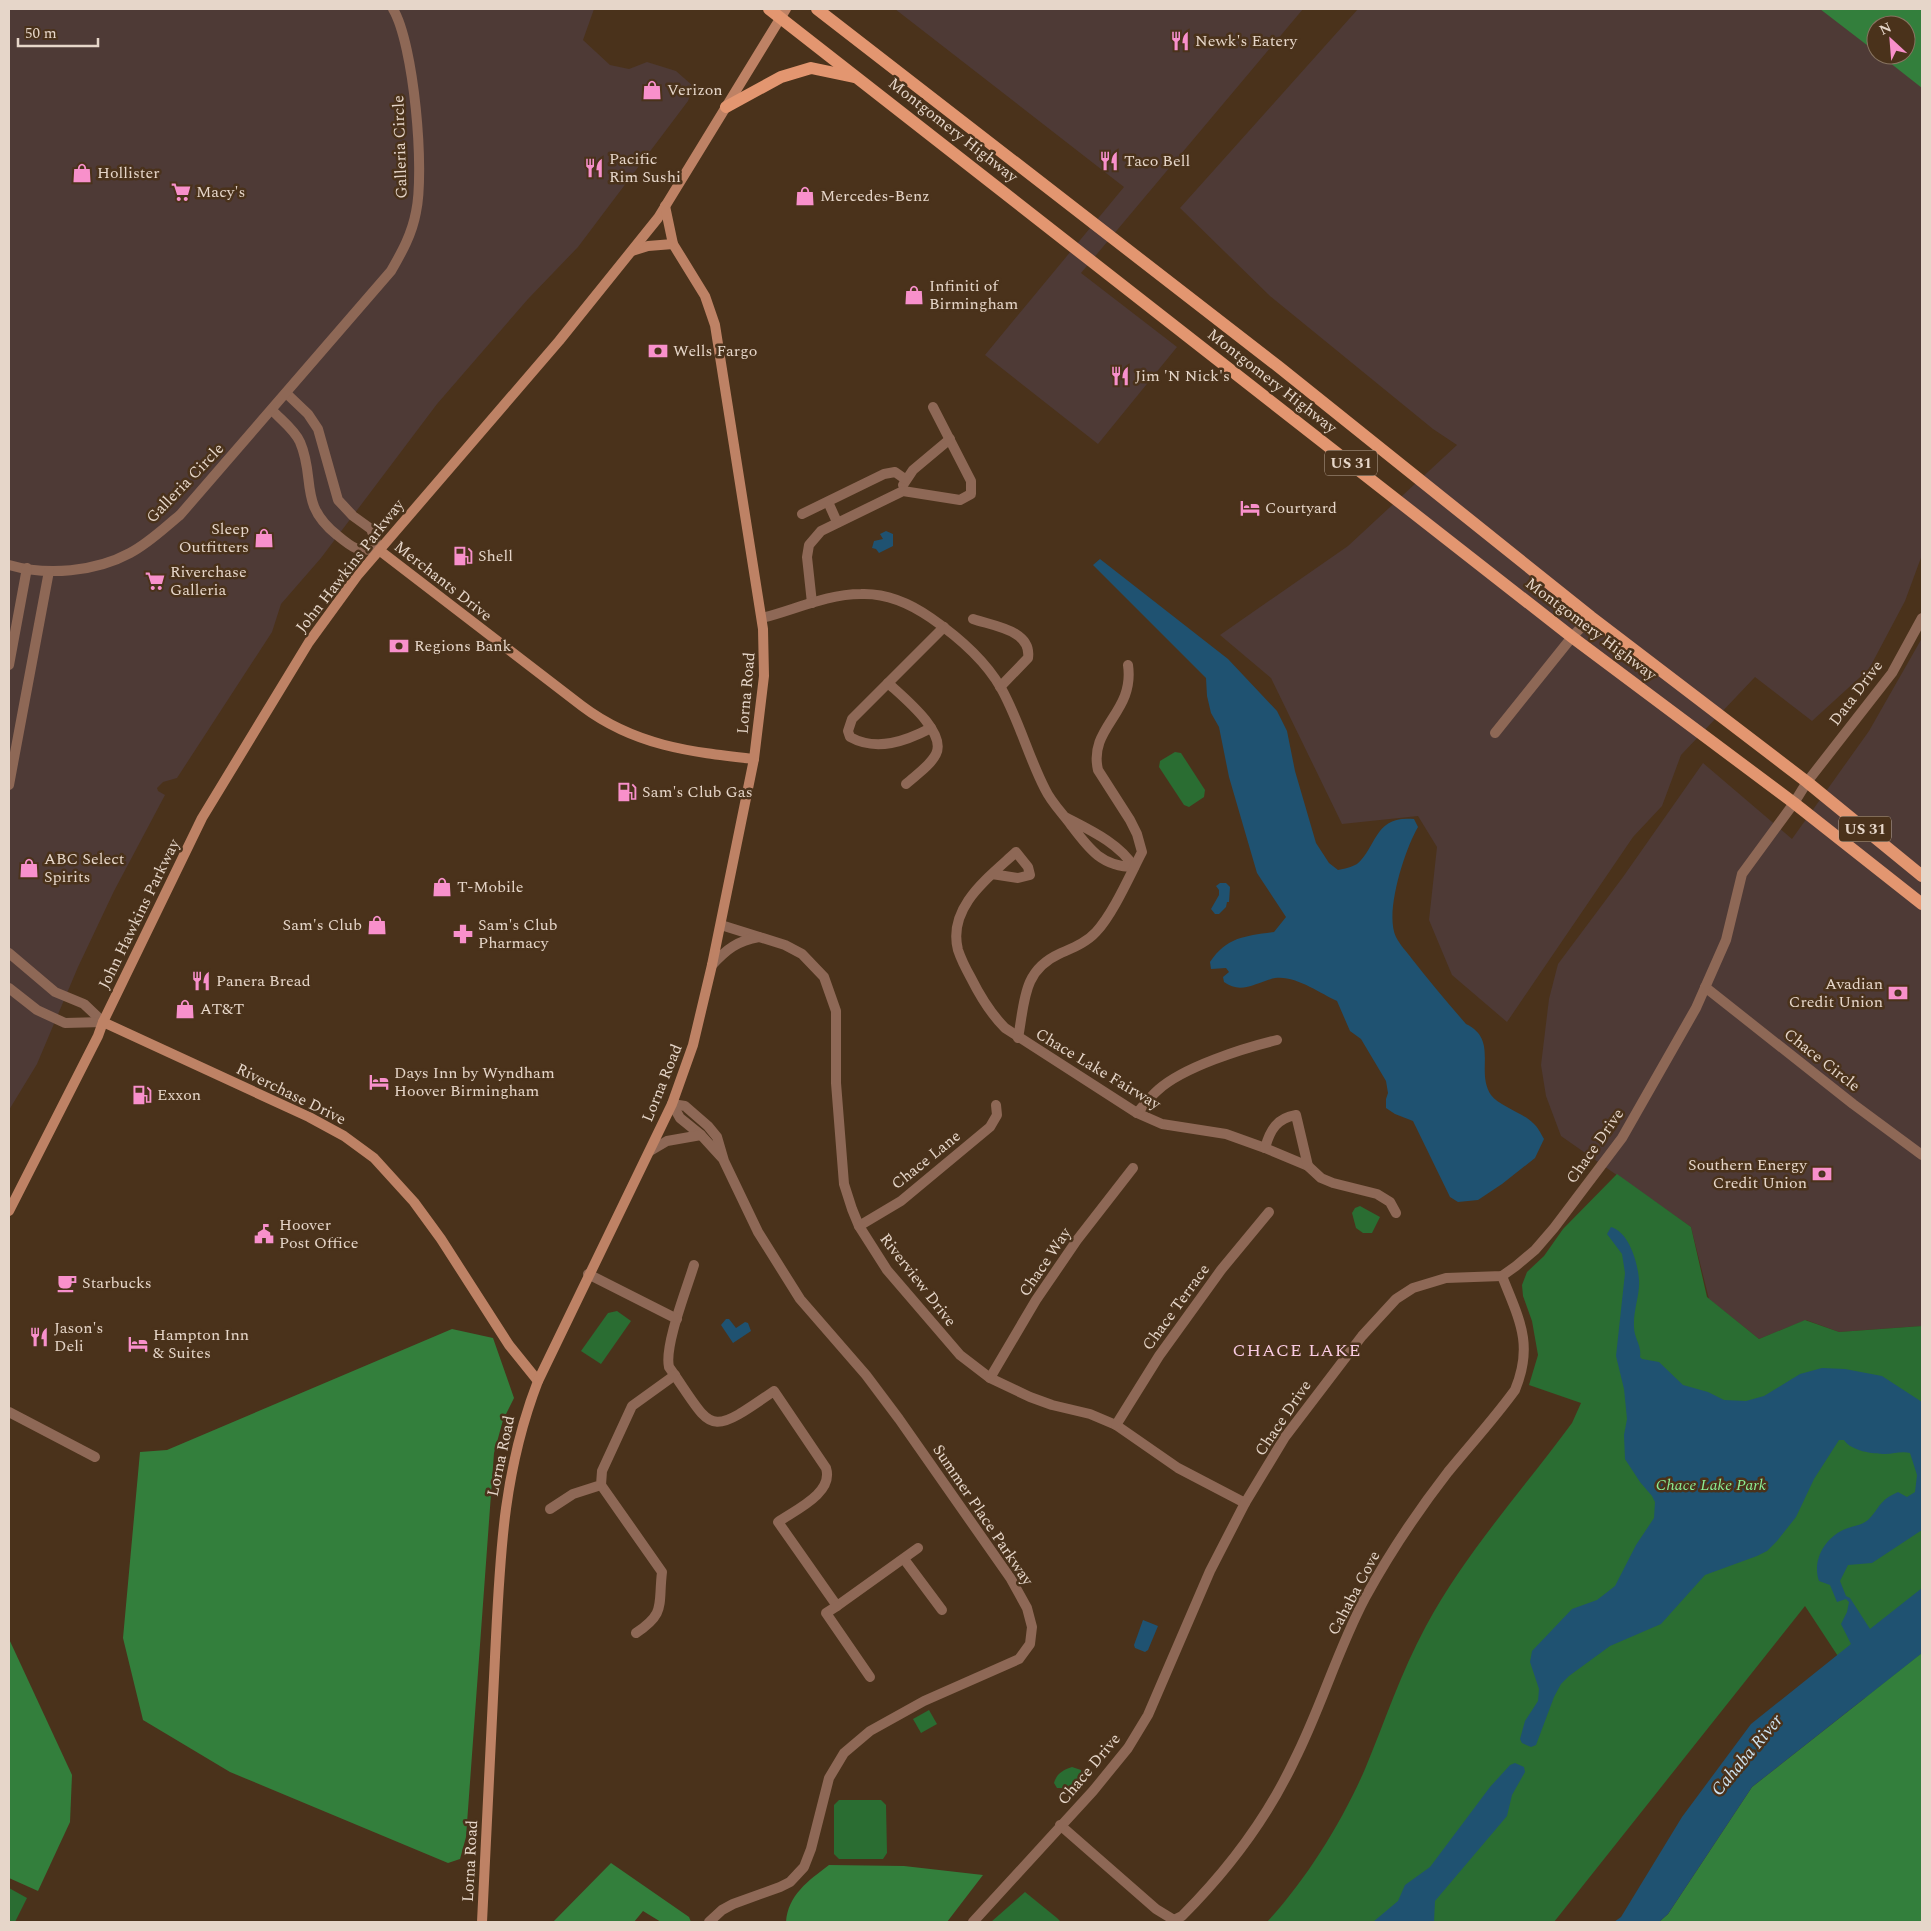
<svg xmlns="http://www.w3.org/2000/svg" width="1931" height="1931" viewBox="0 0 1931 1931" font-family="Spectral,serif">
	<style>
		.commercial { fill: #4e3a36; fill-rule: evenodd }
		.green { fill: #2a6d32 }
		.forest { fill: #337f3c }
		.water { fill: #1f5271 }
		.lines { fill: none; stroke-linecap: round; stroke-linejoin: round }
		.street { stroke: #8e6856; stroke-width: 10 }
		.secondary { stroke: #be8265; stroke-width: 10 }
		.primary { stroke: #e39670; stroke-width: 12 }
		.labels { text-anchor: middle; dominant-baseline: central; stroke-width: 5; stroke-linejoin: round; paint-order: stroke }
		.shield { fill: #4a321b; stroke: #b7a595; stroke-width: 1 }
		.shield-label { font-size: 15px; font-weight: bold; fill: #e6d6c9 }
		.poi-label { font-size: 16px; fill: #e6d6c9; stroke: #4a321b; text-anchor: start }
		.street-label { font-size: 16px; fill: #e6d6c9; stroke: #4a321b }
		.park-label { font-size: 16px; font-style: italic; fill: #8cee93; stroke: #4a321b }
		.neighbourhood-label { font-size: 18px; letter-spacing: 1px; fill: #f9cbe2; stroke: #4a321b }
		.water-label { font-size: 18px; font-style: italic; fill: #cde3f2; stroke: #4a321b }
	</style>
	<rect width="100%" height="100%" fill="#4a321b"/>
	<g class="commercial">
		<polygon points="9,9 594,9 583,40 610,65 629,69 647,62 676,71 693,86 688,101 578,247 528,299 437,404 321,558 281,604 272,632 177,778 163,782 157,788 158,791 165,795 114,891 78,967 37,1064 9,1110"/>
		<polygon points="895,9 1303,9 1081,273 1177,347 1098,444 985,355 1124,187"/>
		<path d="M1358 9H1922V555L1905 601 1869 669 1812 721 1755 677 1681 755 1662 806 1633 837 1507 1022 1452 975 1429 920 1437 847 1418 816 1342 824 1271 678 1220 635 1348 546 1457 445 1433 429 1270 296 1180 208ZM1876 25H1906V55H1876Z"/>
		<polygon points="1922,638 1922,1326 1839,1332 1806,1320 1759,1339 1709,1299 1691,1227 1561,1136 1546,1096 1541,1065 1549,999 1558,964 1623,877 1703,763 1792,839 1869,731"/>
	</g>
	<g class="green">
		<polygon points="1175,752 1181,753 1205,790 1204,797 1189,807 1184,805 1159,767 1160,761"/>
		<path d="M1617 1174 1691 1227 1707 1297 1759 1339 1805 1320 1839 1332 1922 1326V1674L1874 1711 1805 1606 1554 1922H1267C1306 1880 1342 1822 1365 1769 1385 1721 1401 1672 1426 1626 1466 1552 1522 1491 1572 1423L1581 1403 1529 1385 1538 1355 1532 1321 1523 1296 1522 1285 1527 1272 1544 1256 1563 1229Z"/>
		<polygon points="1360,1206 1380,1217 1372,1233 1363,1233 1356,1228 1352,1213 1355,1208"/>
		<polygon points="617,1311 631,1321 601,1364 581,1351 608,1313"/>
		<polygon points="929,1710 937,1724 921,1733 913,1719"/>
		<path d="M1072 1767 1081 1770 1082 1780 1072 1788H1057L1054 1783C1057 1773 1063 1770 1072 1767Z"/>
		<polygon points="839,1800 881,1800 886,1805 887,1853 883,1859 839,1859 834,1854 834,1805"/>
		<polygon points="9,1888 27,1898 15,1922 9,1922"/>
		<polygon points="1025,1892 1057,1918 1061,1922 991,1922"/>
	</g>
	<g class="forest">
		<polygon points="1820,9 1922,9 1922,88 1880,55 1906,55 1906,25 1876,25 1876,52"/>
		<polygon points="452,1329 493,1338 514,1398 503,1420 494,1453 466,1837 460,1859 448,1863 230,1772 143,1720 123,1638 140,1452 167,1450"/>
		<polygon points="9,1639 72,1775 70,1822 38,1891 9,1878"/>
		<polygon points="1922,1653 1922,1922 1659,1922 1668,1914 1752,1787"/>
		<polygon points="611,1863 689,1917 691,1922 661,1922 643,1911 634,1922 553,1922"/>
		<path d="M829 1865 904 1866 983 1875 947 1922H786C788 1895 808 1881 829 1865Z"/>
	</g>
	<g class="water">
		<polygon points="886,531 893,534 893,546 879,553 876,549 872,548 874,541 883,539 880,534"/>
		<path d="M1100 559 1228 659 1277 711 1287 731 1295 771 1316 843 1329 863 1338 870C1344 869 1352 867 1357 864 1377 847 1374 815 1414 819L1418 827C1405 849 1384 913 1396 937 1400 945 1407 952 1412 959 1429 981 1447 1002 1466 1024 1499 1040 1475 1071 1491 1095 1499 1106 1523 1113 1533 1123 1538 1127 1541 1134 1544 1139L1535 1158 1502 1184 1478 1200 1458 1202 1450 1197 1413 1121 1395 1114 1386 1108V1099L1388 1093 1386 1081 1361 1039 1350 1031 1337 1001C1320 993 1295 975 1275 978 1257 982 1241 995 1224 982L1223 977 1229 972 1226 968 1211 969 1210 962C1227 937 1245 936 1274 932L1286 917 1257 873 1229 777 1219 727 1211 713 1207 696 1206 678 1093 565Z"/>
		<polygon points="1220,883 1226,883 1230,887 1229,902 1227,902 1226,907 1219,914 1215,914 1211,909 1219,895 1219,890 1216,886"/>
		<path d="M1611 1227C1629 1232 1638 1263 1639 1280 1640 1295 1633 1311 1634 1327 1634 1338 1642 1346 1640 1357L1642 1359 1659 1362 1683 1385 1708 1392 1724 1400 1746 1401 1764 1396 1800 1374 1822 1368 1845 1369 1882 1376 1922 1402V1530L1872 1563 1848 1565 1840 1581 1846 1596 1850 1598 1870 1629 1922 1588V1653L1752 1787 1668 1914 1659 1922H1614L1621 1917 1682 1817 1751 1724 1851 1644 1841 1624 1847 1612 1849 1602 1846 1599 1837 1602 1830 1585 1819 1581C1812 1561 1824 1539 1843 1530 1851 1526 1861 1526 1868 1520 1881 1507 1878 1501 1898 1492L1907 1497 1915 1492 1917 1475 1910 1453C1901 1451 1894 1454 1885 1454 1873 1454 1851 1451 1844 1440H1839L1814 1479 1796 1517 1777 1541 1767 1551 1757 1556 1705 1575 1661 1624 1610 1646 1569 1676 1561 1684 1554 1697 1536 1745 1531 1747 1522 1743 1520 1739 1525 1721 1538 1701 1539 1689 1530 1662 1532 1651 1572 1609 1597 1600 1615 1586 1636 1545 1654 1518 1655 1502 1652 1496 1640 1482 1625 1459 1624 1435 1627 1419 1624 1389 1616 1356 1625 1273 1622 1254 1607 1234Z"/>
		<polygon points="726,1319 729,1319 736,1328 745,1322 748,1323 751,1331 733,1343 721,1325"/>
		<polygon points="1143,1620 1158,1626 1148,1650 1145,1652 1135,1648 1134,1645"/>
		<polygon points="1515,1763 1524,1767 1525,1772 1512,1795 1507,1816 1435,1901 1434,1922 1373,1922 1398,1901 1405,1885 1430,1867 1490,1787 1510,1765"/>
	</g>
	<g class="lines">
		<g class="street">
			<path d="M272 410C281 420 294 429 300 442 316 479 298 504 337 535 355 550 355 550 379 550L371 529 353 516 338 500 318 429 308 414 287 394"/>
			<polyline points="903,485 913,470 950,439"/>
			<polyline points="828,502 837,522"/>
			<polyline points="802,514 884,474 895,472 905,479"/>
			<path d="M9 565C47 576 95 572 130 553 149 543 164 528 180 515L391 271C402 252 412 234 416 212 425 171 414 44 393 9"/>
			<polyline points="812,603 807,557 809,545 821,531 903,491 960,500 971,494 971,481 933,407"/>
			<path d="M762 618C794 610 827 594 861 594 887 593 911 604 931 618 957 636 985 660 1001 688 1019 720 1028 756 1045 789 1051 802 1063 814 1071 825 1089 849 1102 867 1134 867 1119 843 1090 830 1065 817"/>
			<path d="M973 619C993 626 1032 630 1028 658L1000 687"/>
			<polyline points="9,665 27,568"/>
			<path d="M888 683C903 697 947 732 936 754 930 766 916 775 906 784"/>
			<path d="M931 728C906 741 877 752 850 737L848 731 852 719 944 627"/>
			<polyline points="1495,733 1572,637 1591,617"/>
			<polyline points="9,785 49,571"/>
			<path d="M992 874 1018 878 1030 875 1028 867 1016 852C989 877 947 907 958 950 961 959 966 969 971 978 980 996 991 1014 1005 1028L1137 1113 1162 1124 1226 1134 1265 1148 1308 1166 1321 1178 1333 1183 1377 1194 1390 1202 1396 1213"/>
			<polyline points="721,925 785,945 802,954 824,977 836,1011 836,1083 844,1184 852,1209 859,1226 887,1270 960,1355 990,1378 1030,1397 1052,1405 1090,1414 1116,1425 1178,1468 1245,1503"/>
			<polyline points="9,953 55,992 84,1004 103,1022"/>
			<path d="M712 965C727 949 737 941 759 937"/>
			<polyline points="1705,987 1853,1104 1922,1155"/>
			<polyline points="9,988 37,1010 65,1023 103,1022"/>
			<path d="M1018 1038C1025 1002 1022 971 1059 954 1072 948 1086 943 1096 932 1113 914 1130 875 1142 852L1137 834 1130 820 1098 770C1088 727 1135 713 1128 665"/>
			<polyline points="672,1104 685,1106 708,1126 717,1137 724,1161 758,1232 800,1299 866,1375 899,1419 1011,1579 1027,1608 1032,1627 1030,1644 1019,1659 924,1701 870,1731 844,1753 829,1778 811,1849 804,1867 790,1882 780,1887 733,1904 722,1910 709,1922"/>
			<polyline points="672,1104 680,1118 701,1135 722,1158"/>
			<path d="M1137 1113C1144 1105 1150 1097 1158 1090 1183 1067 1244 1048 1277 1040"/>
			<path d="M1265 1148C1270 1130 1277 1118 1296 1115L1308 1166"/>
			<polyline points="650,1151 667,1141 701,1135"/>
			<polyline points="859,1226 901,1201 990,1127 997,1115 996,1105"/>
			<path d="M694 1265C687 1288 664 1346 669 1367 714 1431 705 1439 774 1391L826 1468C834 1493 795 1510 778 1522L837 1606 918 1548"/>
			<polyline points="588,1274 677,1319"/>
			<polyline points="990,1378 1036,1300 1077,1240 1133,1168"/>
			<polyline points="9,1412 95,1457"/>
			<polyline points="1116,1425 1159,1356 1221,1270 1269,1212"/>
			<path d="M601 1485 662 1572C658 1606 666 1613 636 1633"/>
			<polyline points="550,1509 573,1494 601,1485 602,1471 632,1406 675,1375"/>
			<polyline points="904,1559 942,1610"/>
			<polyline points="837,1606 826,1613 870,1677"/>
			<path d="M1060 1825 1156 1909 1174 1920 1182 1916C1228 1870 1266 1820 1294 1761 1321 1708 1337 1651 1365 1598 1389 1554 1417 1512 1448 1472 1470 1445 1494 1419 1515 1390 1534 1344 1519 1319 1502 1276"/>
			<polyline points="973,1922 1093,1791 1128,1748 1148,1715 1210,1571 1245,1503 1285,1437 1362,1336 1396,1299 1413,1288 1446,1278 1502,1276 1516,1266 1535,1250 1554,1228 1622,1138 1696,1008 1726,940 1742,874 1794,803 1807,782 1892,673 1922,618"/>
		</g>
		<g class="secondary">
			<polyline points="632,251 648,246 673,244"/>
			<path d="M379 550 582 706C635 746 691 752 754 759"/>
			<polyline points="103,1022 309,1117 344,1136 374,1158 414,1202 441,1239 509,1345 538,1381"/>
			<polyline points="9,1211 98,1036 103,1022 202,818 309,642 357,576 559,341 658,218 786,9"/>
			<path d="M482 1922C487 1834 490 1745 495 1657 500 1559 502 1474 538 1381L672 1104 693 1045 712 965 754 759 764 676 763 629 715 325 705 296 673 244 665 206"/>
		</g>
		<g class="primary">
			<polyline points="769,9 1572,637 1794,803 1922,904"/>
			<polyline points="817,9 1279,367 1591,617 1807,782 1922,876"/>
			<polyline points="726,107 781,77 811,68 854,77"/>
		</g>
	</g>
	<defs>
		<symbol id="restaurant-bare" viewBox="-9 -9 18 18"><path d="M-5-6h1v4h1v-4h1v4h1v-4h1v5L-1.5 .5V6h-2V.5L-5-1ZM5-6V6H3V1.5H1.5Q1.5-4 5-6Z" fill="#f890cb" stroke="#4a321b" stroke-width="2.5" paint-order="stroke"/></symbol>
		<symbol id="shop-bare" viewBox="-9 -9 18 18"><path d="M-5-2.5h2.3a2.7 3.5 0 0 1 5.4 0H5L5.5 6h-11ZM-1.5-2.5h3a1.5 2.3 0 0 0-3 0Z" fill="#f890cb" stroke="#4a321b" stroke-width="2.5" paint-order="stroke"/></symbol>
		<symbol id="supermarket-bare" viewBox="-9 -9 18 18"><path d="M-6-5.5h2.5l.6 2H6L4.5 2H-2.5L-4.4-4H-6ZM-1.5 3.2a1.3 1.3 0 1 0 .1 0ZM3 3.2a1.3 1.3 0 1 0 .1 0Z" fill="#f890cb" stroke="#4a321b" stroke-width="2.5" paint-order="stroke"/></symbol>
		<symbol id="bank-bare" viewBox="-9 -9 18 18"><path d="M-6-4H6V4H-6ZM0-2.3a2.3 2.3 0 1 0 0 4.6a2.3 2.3 0 1 0 0-4.6Z" fill="#f890cb" stroke="#4a321b" stroke-width="2.5" paint-order="stroke"/></symbol>
		<symbol id="hotel-bare" viewBox="-9 -9 18 18"><path d="M-6-4.5h1.5V1H6V5H4.5V3h-9V5H-6ZM-4 0a1.8 1.8 0 1 1 3.6 0ZM.5 0V-2.5h3Q6-2.5 6 0Z" fill="#f890cb" stroke="#4a321b" stroke-width="2.5" paint-order="stroke"/></symbol>
		<symbol id="fuel-bare" viewBox="-9 -9 18 18"><path d="M-5.5-6h7V0h2V4h1.3V-2.5L3-4.5l.8-.8L6-3V5H2.5V1h-1V6h-7ZM-4.2-4.7v3.2H.2V-4.7Z" fill="#f890cb" stroke="#4a321b" stroke-width="2.5" paint-order="stroke"/></symbol>
		<symbol id="pharmacy-bare" viewBox="-9 -9 18 18"><path d="M-2-6h4v4h4v4h-4v4h-4v-4h-4v-4h4Z" fill="#f890cb" stroke="#4a321b" stroke-width="2.5" paint-order="stroke"/></symbol>
		<symbol id="civic-bare" viewBox="-9 -9 18 18"><path d="M-.6-6.5H3V-4.5H.6V-3L4-1V1h2V6H-6V1h2V-1L-.6-3ZM-1.2 2.5V6h2.4V2.5Z" fill="#f890cb" stroke="#4a321b" stroke-width="2.5" paint-order="stroke"/></symbol>
		<symbol id="cafe-bare" viewBox="-9 -9 18 18"><path d="M-5.5-4.5H6V0H3Q3 3.5 0 3.5H-2.5Q-5.5 3.5-5.5 0ZM3-3.2v2h1.7v-2ZM-6 4.5H4V6H-6Z" fill="#f890cb" stroke="#4a321b" stroke-width="2.5" paint-order="stroke"/></symbol>
	</defs>
	<g fill-rule="evenodd">
		<use href="#restaurant-bare" x="1166" y="27" width="28" height="28"/>
		<use href="#shop-bare" x="638" y="76" width="28" height="28"/>
		<use href="#restaurant-bare" x="1095" y="147" width="28" height="28"/>
		<use href="#restaurant-bare" x="580" y="154" width="28" height="28"/>
		<use href="#shop-bare" x="68" y="159" width="28" height="28"/>
		<use href="#supermarket-bare" x="167" y="178" width="28" height="28"/>
		<use href="#shop-bare" x="791" y="182" width="28" height="28"/>
		<use href="#shop-bare" x="900" y="281" width="28" height="28"/>
		<use href="#bank-bare" x="644" y="337" width="28" height="28"/>
		<use href="#restaurant-bare" x="1106" y="362" width="28" height="28"/>
		<use href="#hotel-bare" x="1236" y="494" width="28" height="28"/>
		<use href="#shop-bare" x="250" y="524" width="28" height="28"/>
		<use href="#fuel-bare" x="449" y="542" width="28" height="28"/>
		<use href="#supermarket-bare" x="141" y="567" width="28" height="28"/>
		<use href="#bank-bare" x="385" y="632" width="28" height="28"/>
		<use href="#fuel-bare" x="613" y="778" width="28" height="28"/>
		<use href="#shop-bare" x="15" y="854" width="28" height="28"/>
		<use href="#shop-bare" x="428" y="873" width="28" height="28"/>
		<use href="#shop-bare" x="363" y="911" width="28" height="28"/>
		<use href="#pharmacy-bare" x="449" y="920" width="28" height="28"/>
		<use href="#restaurant-bare" x="187" y="967" width="28" height="28"/>
		<use href="#bank-bare" x="1884" y="979" width="28" height="28"/>
		<use href="#shop-bare" x="171" y="995" width="28" height="28"/>
		<use href="#hotel-bare" x="365" y="1068" width="28" height="28"/>
		<use href="#fuel-bare" x="128" y="1081" width="28" height="28"/>
		<use href="#bank-bare" x="1808" y="1160" width="28" height="28"/>
		<use href="#civic-bare" x="250" y="1220" width="28" height="28"/>
		<use href="#cafe-bare" x="53" y="1269" width="28" height="28"/>
		<use href="#restaurant-bare" x="25" y="1323" width="28" height="28"/>
		<use href="#hotel-bare" x="124" y="1330" width="28" height="28"/>
	</g>
	<g class="labels">
		<g class="shield">
			<rect x="1325" y="450.5" width="52" height="25" rx="4"/>
			<rect x="1839" y="816.5" width="52" height="25" rx="4"/>
		</g>
		<g class="shield-label">
			<text x="1351" y="463">US 31</text>
			<text x="1865" y="829">US 31</text>
		</g>
		<g class="poi-label">
			<text x="1195" y="41">Newk's Eatery</text>
			<text x="667" y="90">Verizon</text>
			<text x="609" y="159">Pacific<tspan x="609" dy="18">Rim Sushi</tspan></text>
			<text x="1124" y="161">Taco Bell</text>
			<text x="97" y="173">Hollister</text>
			<text x="196" y="192">Macy's</text>
			<text x="820" y="196">Mercedes-Benz</text>
			<text x="929" y="286">Infiniti of<tspan x="929" dy="18">Birmingham</tspan></text>
			<text x="673" y="351">Wells Fargo</text>
			<text x="1135" y="376">Jim 'N Nick's</text>
			<text x="1265" y="508">Courtyard</text>
			<text x="249" y="529" text-anchor="end">Sleep<tspan x="249" dy="18">Outfitters</tspan></text>
			<text x="478" y="556">Shell</text>
			<text x="170" y="572">Riverchase<tspan x="170" dy="18">Galleria</tspan></text>
			<text x="414" y="646">Regions Bank</text>
			<text x="642" y="792">Sam's Club Gas</text>
			<text x="44" y="859">ABC Select<tspan x="44" dy="18">Spirits</tspan></text>
			<text x="457" y="887">T-Mobile</text>
			<text x="362" y="925" text-anchor="end">Sam's Club</text>
			<text x="478" y="925">Sam's Club<tspan x="478" dy="18">Pharmacy</tspan></text>
			<text x="216" y="981">Panera Bread</text>
			<text x="1883" y="984" text-anchor="end">Avadian<tspan x="1883" dy="18">Credit Union</tspan></text>
			<text x="200" y="1009">AT&amp;T</text>
			<text x="394" y="1073">Days Inn by Wyndham<tspan x="394" dy="18">Hoover Birmingham</tspan></text>
			<text x="157" y="1095">Exxon</text>
			<text x="1807" y="1165" text-anchor="end">Southern Energy<tspan x="1807" dy="18">Credit Union</tspan></text>
			<text x="279" y="1225">Hoover<tspan x="279" dy="18">Post Office</tspan></text>
			<text x="82" y="1283">Starbucks</text>
			<text x="54" y="1328">Jason's<tspan x="54" dy="18">Deli</tspan></text>
			<text x="153" y="1335">Hampton Inn<tspan x="153" dy="18">&amp; Suites</tspan></text>
		</g>
		<g class="street-label">
			<text transform="translate(953 130) rotate(38)">Montgomery Highway</text>
			<text transform="translate(400 147) rotate(-92)">Galleria Circle</text>
			<text transform="translate(1272 381) rotate(38)">Montgomery Highway</text>
			<text transform="translate(185 483) rotate(-46)">Galleria Circle</text>
			<text transform="translate(350 566) rotate(-52)">John Hawkins Parkway</text>
			<text transform="translate(443 581) rotate(38)">Merchants Drive</text>
			<text transform="translate(1591 629) rotate(37)">Montgomery Highway</text>
			<text transform="translate(746 693) rotate(-85)">Lorna Road</text>
			<text transform="translate(1856 693) rotate(-53)">Data Drive</text>
			<text transform="translate(139 914) rotate(-64)">John Hawkins Parkway</text>
			<text transform="translate(1822 1060) rotate(38)">Chace Circle</text>
			<text transform="translate(1098 1069) rotate(31)">Chace Lake Fairway</text>
			<text transform="translate(662 1083) rotate(-68)">Lorna Road</text>
			<text transform="translate(291 1094) rotate(26)">Riverchase Drive</text>
			<text transform="translate(1595 1146) rotate(-55)">Chace Drive</text>
			<text transform="translate(926 1160) rotate(-39)">Chace Lane</text>
			<text transform="translate(1045 1262) rotate(-56)">Chace Way</text>
			<text transform="translate(918 1280) rotate(52)">Riverview Drive</text>
			<text transform="translate(1176 1307) rotate(-54)">Chace Terrace</text>
			<text transform="translate(1283 1418) rotate(-56)">Chace Drive</text>
			<text transform="translate(501 1456) rotate(-78)">Lorna Road</text>
			<text transform="translate(983 1515) rotate(56)">Summer Place Parkway</text>
			<text transform="translate(1354 1593) rotate(-62)">Cahaba Cove</text>
			<text transform="translate(1089 1769) rotate(-50)">Chace Drive</text>
			<text transform="translate(470 1861) rotate(-87)">Lorna Road</text>
		</g>
		<g class="park-label">
			<text x="1711" y="1485">Chace Lake Park</text>
		</g>
		<g class="neighbourhood-label">
			<text x="1297" y="1350">CHACE LAKE</text>
		</g>
		<g class="water-label">
			<text transform="translate(1747 1755) rotate(-50)">Cahaba River</text>
		</g>
	</g>
	<rect width="1931" height="1931" fill="none" stroke="#e6d6c9" stroke-width="20"/>
	<g transform="translate(1891 40) rotate(334)"><circle r="24" fill="#4a321b" stroke="#887461"/>
	<path d="M0-4L9 19L0 12L-9 19Z" fill="#f890cb"/>
	<text y="-8" font-size="14" font-weight="bold" text-anchor="middle" fill="#e6d6c9">N</text>
	</g>
	<path d="M18 38v8h80v-8" fill="none" stroke="#e6d6c9" stroke-width="2.5"/>
	<text x="25" y="38" font-size="15" fill="#e6d6c9" stroke="#4a321b" stroke-width="4" paint-order="stroke">50 m</text>
</svg>
